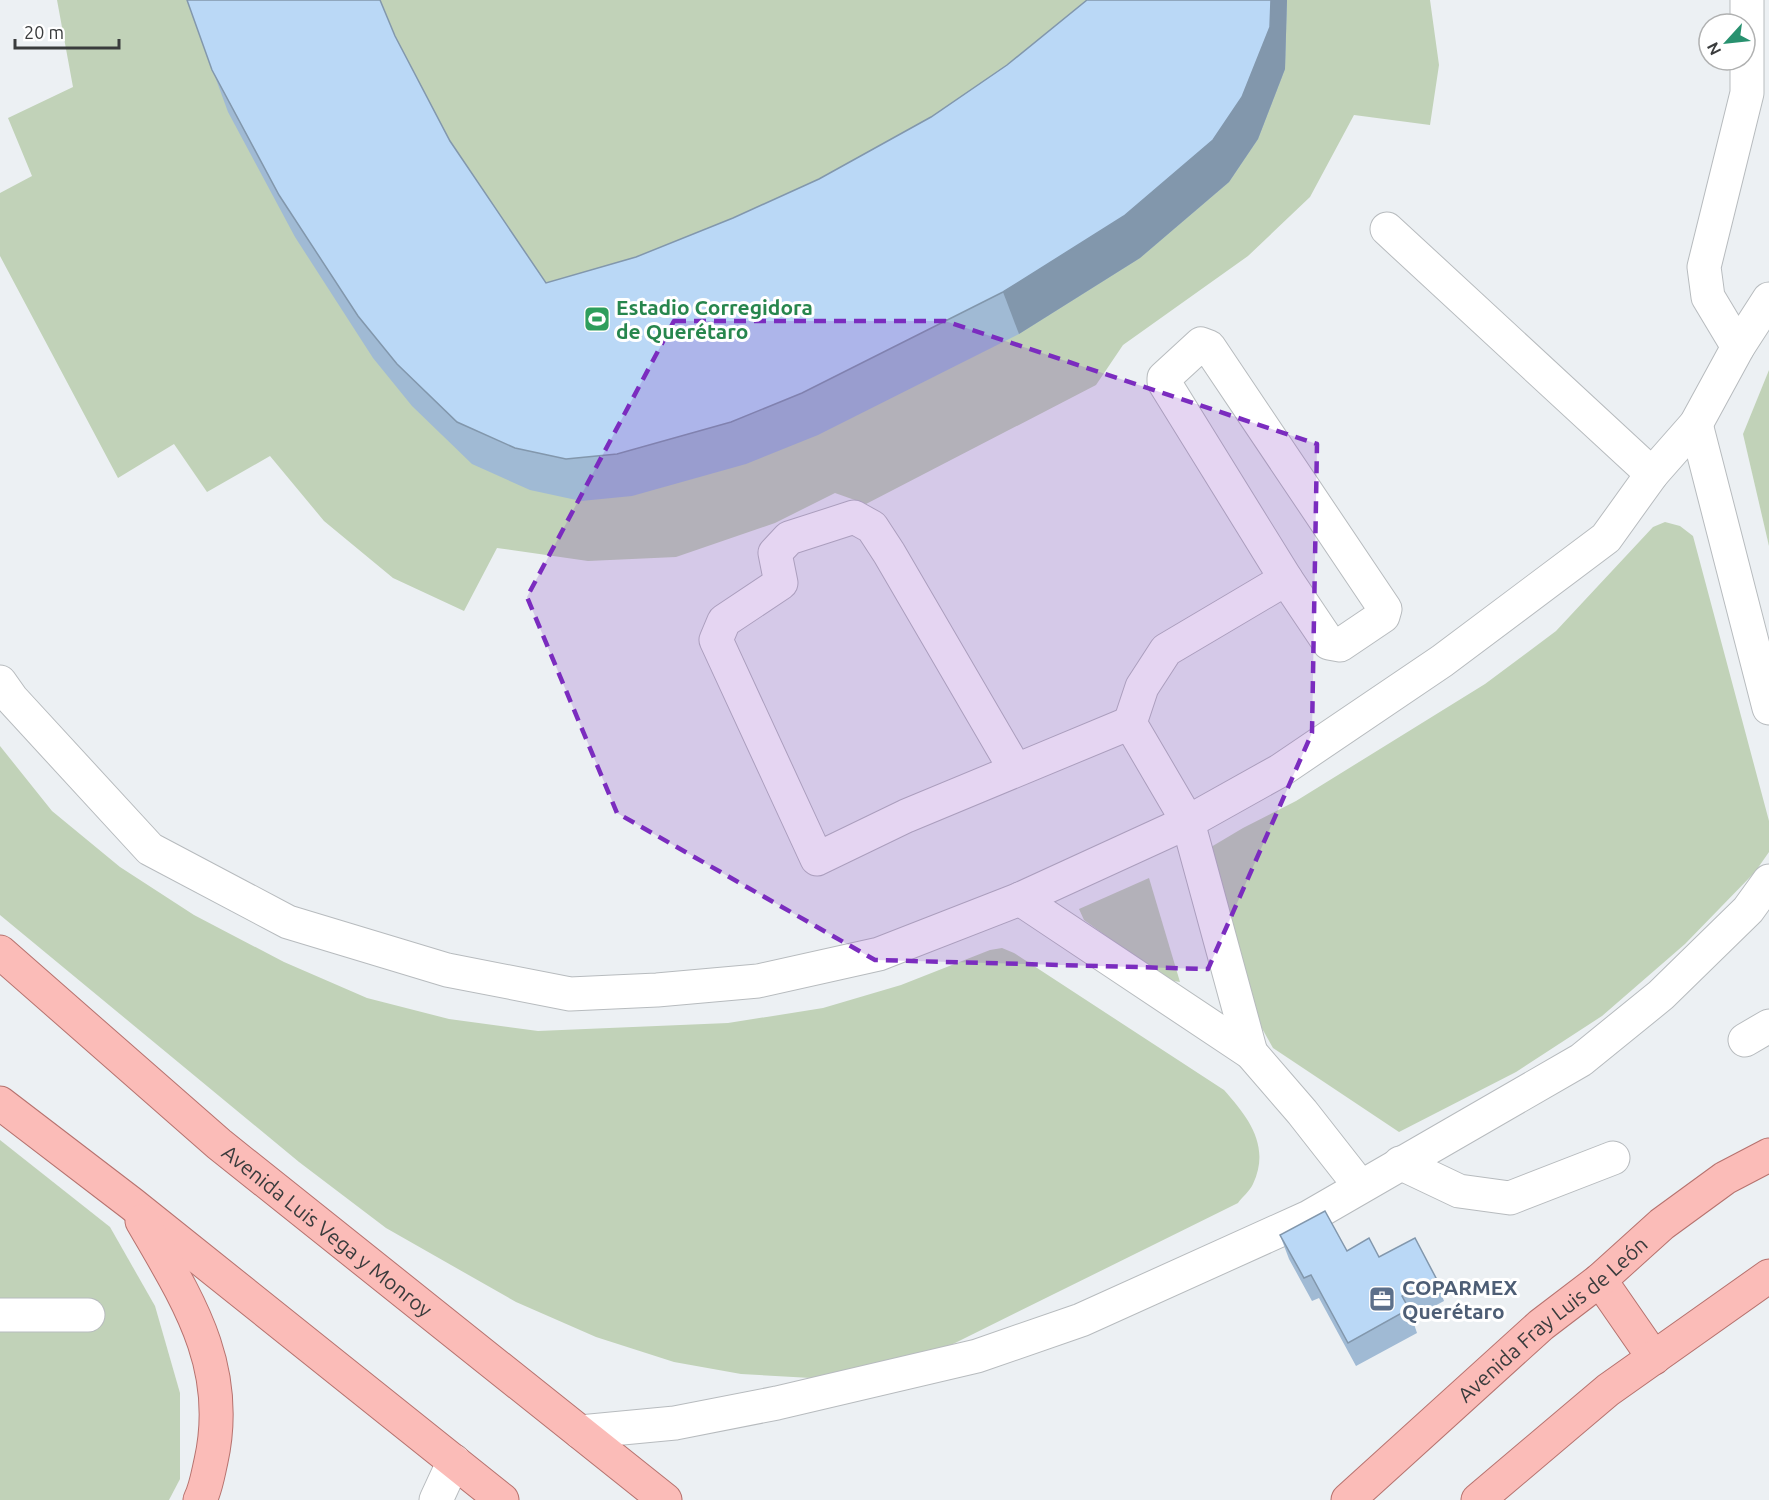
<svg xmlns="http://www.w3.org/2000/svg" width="1769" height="1500" viewBox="0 0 1769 1500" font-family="Ubuntu,sans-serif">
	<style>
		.green { fill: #c1d2b8 }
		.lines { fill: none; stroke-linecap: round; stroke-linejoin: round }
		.minor-casing { stroke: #b7bbbe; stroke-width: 35 }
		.major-casing { stroke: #b6726e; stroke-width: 35 }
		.minor { stroke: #fff; stroke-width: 33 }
		.major { stroke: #fbbcb8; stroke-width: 33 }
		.wall { fill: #a0bad4 }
		.shaded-wall { fill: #8297ac }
		.building { fill: #bad8f6; stroke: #8297ac; stroke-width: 1.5 }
		.marked { fill: #7b2cbf; fill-opacity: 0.2; stroke: #7b2cbf; stroke-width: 4.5; stroke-dasharray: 12 8; stroke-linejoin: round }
		.labels { text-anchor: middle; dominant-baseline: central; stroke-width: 6; stroke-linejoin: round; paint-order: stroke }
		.leisure-label { font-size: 21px; font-weight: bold; fill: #27864d; stroke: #fff; text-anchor: start }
		.street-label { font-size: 21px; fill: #3a3c3d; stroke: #fff }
		.service-label { font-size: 21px; font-weight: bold; fill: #4e5e75; stroke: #fff; text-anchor: start }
	</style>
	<rect width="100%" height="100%" fill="#ecf0f3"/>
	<g class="green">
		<polygon points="57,0 1430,0 1439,65 1430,125 1354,115 1310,197 1248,256 1123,345 1096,385 866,504 835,493 775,523 676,557 588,561 497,548 464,611 393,578 324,521 270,456 207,492 174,444 118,478 0,256 0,193 32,176 8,118 73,87"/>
		<polygon points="1769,370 1769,546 1743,434"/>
		<polygon points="1665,522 1680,526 1693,536 1769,821 1769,852 1755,872 1685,944 1602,1016 1516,1072 1399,1132 1273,1048 1259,1023 1206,850 1243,828 1296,801 1485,684 1556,631 1653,527"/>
		<path d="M0 746 52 811 120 867 194 915 284 962 367 998 449 1019 538 1031 728 1023 823 1008 901 985 990 950 1002 948 1014 953 1224 1090C1248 1117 1271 1146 1253 1184 1250 1191 1242 1197 1238 1203L951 1345 873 1367 811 1378 741 1374 674 1362 596 1337 516 1302 386 1228 299 1162 0 915Z"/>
		<polygon points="1149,878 1180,982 1167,980 1084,920 1079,909"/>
		<polygon points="0,1140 110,1227 155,1306 180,1393 180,1479 169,1500 0,1500"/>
	</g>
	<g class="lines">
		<defs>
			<g id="minor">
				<polyline points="1387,229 1652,474"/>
				<polygon points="1201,344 1209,347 1385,609 1383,616 1340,645 1329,643 1286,579 1164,382 1164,378"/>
				<polyline points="1738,347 1708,297 1704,267 1747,93 1747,0"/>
				<polyline points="1696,424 1769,708"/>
				<polyline points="0,682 12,699 150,849 288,922 447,970 570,994 657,990 758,981 879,954 1020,899 1188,822 1281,770 1442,661 1606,538 1652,474 1696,424 1738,347 1769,299"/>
				<polyline points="1015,769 889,553 872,527 854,517 789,538 775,553 781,583 724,621 716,640 817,859 906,816 1130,723"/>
				<polyline points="1020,899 1251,1053 1302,1112 1360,1186"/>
				<polyline points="1745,1040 1769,1026"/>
				<polyline points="1251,1053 1188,822 1130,723 1142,687 1166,650 1286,579"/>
				<polyline points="1400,1163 1459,1191 1510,1198 1613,1158"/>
				<polyline points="0,1315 88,1315"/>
				<polyline points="580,1432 675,1423 777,1403 977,1356 1081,1320 1309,1217 1581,1060 1661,995 1748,910 1769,881"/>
				<polyline points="436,1500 454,1461"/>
			</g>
			<g id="major">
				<path id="s1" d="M0 952 219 1144 665 1500"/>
				<polyline points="0,1103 132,1204 502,1500"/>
				<path d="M142 1221C187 1299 232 1366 211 1461 208 1474 206 1488 200 1500"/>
				<polyline points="1600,1280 1654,1358"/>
				<path id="s2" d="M1348 1500 1541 1325 1600 1280 1662 1224 1725 1178 1769 1155"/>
				<polyline points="1478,1500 1608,1390 1769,1276"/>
			</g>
		</defs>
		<use href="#minor" class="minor-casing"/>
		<use href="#major" class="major-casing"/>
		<use href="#minor" class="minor"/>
		<use href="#major" class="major"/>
	</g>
	<g class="wall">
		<polygon points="187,0 395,36 450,141 546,283 636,257 733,218 819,179 931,117 1007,65 1087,0 1287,0 1285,69 1258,139 1229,182 1140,258 1019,334 818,435 746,464 632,496 581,501 530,490 472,464 412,406 373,358 295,237 228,112"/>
		<polygon points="1280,1235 1379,1257 1436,1278 1444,1301 1412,1318 1417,1333 1356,1366 1319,1298 1312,1301 1289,1259"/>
	</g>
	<polygon class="shaded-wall" points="1271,0 1287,0 1285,69 1258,139 1229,182 1140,258 1019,334 1003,292"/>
	<g class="building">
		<polygon points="187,0 380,0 395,36 450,141 546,283 636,257 733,218 819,179 931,117 1007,65 1087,0 1271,0 1270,27 1242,97 1213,140 1124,216 1003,292 802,393 731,422 617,454 566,459 515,448 457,422 397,364 358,316 279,195 212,70"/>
		<polygon points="1325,1211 1347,1251 1369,1238 1379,1257 1415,1238 1436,1278 1402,1296 1409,1309 1348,1343 1311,1275 1304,1278 1280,1235"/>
	</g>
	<path class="marked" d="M674 321H945L1317 444 1312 733 1208 969 875 960 617 813 527 597Z"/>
	<defs>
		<symbol id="stadium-square" viewBox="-11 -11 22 22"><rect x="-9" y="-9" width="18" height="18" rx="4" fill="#2e9e5b" stroke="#fff"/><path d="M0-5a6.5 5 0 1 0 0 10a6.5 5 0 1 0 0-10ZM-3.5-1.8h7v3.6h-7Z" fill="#fff"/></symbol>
		<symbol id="office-square" viewBox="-11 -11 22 22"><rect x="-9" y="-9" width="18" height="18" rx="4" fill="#5c6f8a" stroke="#fff"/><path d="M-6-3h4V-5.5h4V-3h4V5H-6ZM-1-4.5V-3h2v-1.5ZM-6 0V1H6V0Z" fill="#fff"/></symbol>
	</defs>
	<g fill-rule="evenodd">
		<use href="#stadium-square" x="582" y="304" width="30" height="30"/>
		<use href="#office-square" x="1367" y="1284" width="30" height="30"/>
	</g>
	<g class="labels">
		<g class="leisure-label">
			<text x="616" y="307">Estadio Corregidora<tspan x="616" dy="24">de Querétaro</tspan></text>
		</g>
		<g class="street-label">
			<text stroke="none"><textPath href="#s1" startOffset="430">Avenida Luis Vega y Monroy</textPath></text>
			<text stroke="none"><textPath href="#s2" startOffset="273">Avenida Fray Luis de León</textPath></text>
		</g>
		<g class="service-label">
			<text x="1402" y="1287">COPARMEX<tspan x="1402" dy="24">Querétaro</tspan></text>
		</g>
	</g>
	<g transform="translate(1727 42) rotate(243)"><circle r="28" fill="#ffffff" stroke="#b0b1b1" stroke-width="1.5"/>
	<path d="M0-4.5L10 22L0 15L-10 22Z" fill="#28916f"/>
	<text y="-9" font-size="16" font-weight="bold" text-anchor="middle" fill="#3a3c3d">N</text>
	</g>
	<path d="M15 39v9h104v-9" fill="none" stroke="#3a3c3d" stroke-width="3"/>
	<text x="24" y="39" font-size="18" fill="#3a3c3d" stroke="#ffffff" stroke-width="4.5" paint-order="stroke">20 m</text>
</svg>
